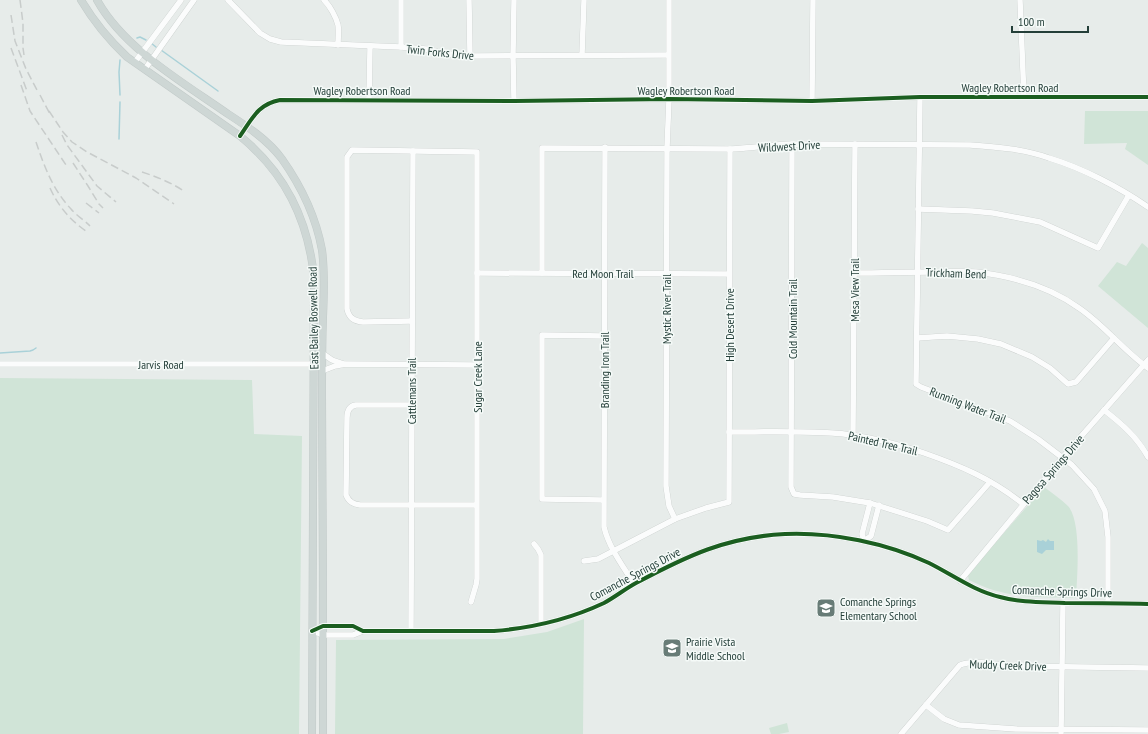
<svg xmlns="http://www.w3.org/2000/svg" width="1148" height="734" viewBox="0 0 1148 734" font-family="'PT Sans Narrow',sans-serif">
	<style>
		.green { fill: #d0e4d7 }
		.water { fill: #a9d1d8 }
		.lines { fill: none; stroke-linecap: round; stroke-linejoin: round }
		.stream { stroke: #a9d1d8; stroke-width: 1.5 }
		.minor-casing { stroke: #c4c9c7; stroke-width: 6 }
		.major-casing { stroke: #c2cac9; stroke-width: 8 }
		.minor { stroke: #fbfcfc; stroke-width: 5.5 }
		.major { stroke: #ced7d5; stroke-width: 7 }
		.rail { stroke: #c8cccb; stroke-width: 1.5; stroke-dasharray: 8 4; stroke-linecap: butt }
		.cycleway-casing { stroke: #f5faf8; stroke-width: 6 }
		.cycleway { stroke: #1b5e20; stroke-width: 4 }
		.labels { text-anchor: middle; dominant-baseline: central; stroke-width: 3; stroke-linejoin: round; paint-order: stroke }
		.street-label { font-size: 12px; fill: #243f39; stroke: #f5faf8 }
		.poi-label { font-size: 12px; fill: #243f39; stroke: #f5faf8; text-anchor: start }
	</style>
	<rect width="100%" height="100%" fill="#e7ecea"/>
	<g class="green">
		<polygon points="1085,111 1148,111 1148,165 1125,149 1127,143 1084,144"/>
		<polygon points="1142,243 1148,248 1148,328 1098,286 1117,262 1126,266"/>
		<polygon points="0,378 252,380 254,434 302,436 299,734 0,734"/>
		<path d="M1044 487C1052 493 1061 499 1068 506 1082 522 1077 577 1076 598 1036 597 1006 599 969 580L968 576 969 573Z"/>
		<polygon points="584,619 583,734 335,734 336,640 504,639 547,632"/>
		<polygon points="787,723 789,732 779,734 771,734 769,728"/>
	</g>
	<polygon class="water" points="1048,539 1050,541 1054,541 1054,550 1046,550 1042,554 1037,552 1037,540 1041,541 1043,540 1046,542"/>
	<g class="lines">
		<g class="stream">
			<polyline points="137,38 140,37 146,40"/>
			<polyline points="151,43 156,47"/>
			<polyline points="161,50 218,91"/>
			<polyline points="120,60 119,72 120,95"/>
			<polyline points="119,139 120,102"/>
			<polyline points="0,353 30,351 33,350 36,348"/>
		</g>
		<defs>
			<g id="minor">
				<polyline points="228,0 260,33 270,39 281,42 401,47 426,49 446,54 470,56 668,55"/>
				<path d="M324 0C330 6 336 17 338 25 339 31 338 39 338 45"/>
				<polyline points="401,0 401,47"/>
				<polyline points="469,0 470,56"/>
				<polyline points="669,0 669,99 667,148 666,486 669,506 675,519"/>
				<polyline points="1020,0 1024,97"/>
				<polyline points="582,55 584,0"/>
				<polyline points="135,62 181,0"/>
				<polyline points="145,69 194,0"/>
				<polyline points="920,97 916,384 921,387 1010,421 1038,439 1072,465 1094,489 1105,511 1108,537 1108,603"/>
				<polyline points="369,100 370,47"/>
				<polyline points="514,101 513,56 514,0"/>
				<polyline points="812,101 813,0"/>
				<path d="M240 136C252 119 258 104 280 100L514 101 669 99 812 101 920 97H1148"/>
				<polyline points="792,144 791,487 794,494 800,495 833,497 870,503 927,521 948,530 990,482"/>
				<path d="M605 147 604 527C609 548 623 566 634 584"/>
				<polyline points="918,209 972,211 993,213 1040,222 1098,248 1129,195"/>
				<polyline points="477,273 729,274"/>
				<path d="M542 273V148L730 149C751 148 771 145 792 144L970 145C997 147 1024 149 1049 158 1082 168 1119 187 1148 207"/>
				<path d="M854 273C882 273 909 272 937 272 950 272 963 271 976 272 1011 276 1050 287 1079 308 1104 325 1123 350 1148 368"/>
				<path d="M412 321 363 322C354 321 349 318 347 309V157L352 150 477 152V579L476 585 471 602"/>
				<polyline points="917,338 947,336 978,339 1001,344 1032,357 1050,368 1068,384 1076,382 1114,338"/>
				<polyline points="322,353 332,360 344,364"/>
				<polyline points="0,364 322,364"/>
				<polyline points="322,371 335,366 346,364 477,365"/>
				<path d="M411 405H356C349 406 347 412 347 418L346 495C349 502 353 504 360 505H476"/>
				<path d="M1104 410C1122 424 1137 437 1148 457"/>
				<path d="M729 432C763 432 798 431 832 433 864 435 894 443 924 453 961 466 992 479 1023 504"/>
				<polyline points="853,435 855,144"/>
				<polyline points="603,500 542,499 542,335 604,336"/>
				<polyline points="870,503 862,534 864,541 871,536 879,505"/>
				<polyline points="534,544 538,549 541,555 541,624"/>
				<polyline points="584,561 598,559 675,519 706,508 729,502 730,149"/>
				<polyline points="960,581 1063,457 1148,360"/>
				<path d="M312 631 323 626H353L363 631H494C532 628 570 619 604 603 615 597 625 589 636 583 687 556 726 537 785 534 833 532 886 543 929 563 953 575 974 591 1000 597 1022 603 1043 602 1065 603 1093 603 1120 603 1148 604"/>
				<polyline points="312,631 323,635 353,635 363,631"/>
				<polyline points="411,631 413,151"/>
				<polyline points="926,705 944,719 959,725 1016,729 1148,730"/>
				<path d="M901 734 960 665C976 659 999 666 1015 666 1059 667 1104 667 1148 668"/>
				<polyline points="1061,734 1063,603"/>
			</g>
			<g id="major">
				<path d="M81 0C94 22 109 40 127 57L240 136C285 173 308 219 314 277L312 734"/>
				<path d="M97 0C124 49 184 83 228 114 248 127 268 140 282 159 301 186 316 217 322 250 325 272 324 295 323 317 322 343 322 370 322 396 323 509 323 621 323 734"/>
			</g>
		</defs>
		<use href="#minor" class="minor-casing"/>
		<use href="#major" class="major-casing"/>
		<use href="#minor" class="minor"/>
		<use href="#major" class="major"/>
		<g class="rail">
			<polyline points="20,0 23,23 23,48 24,55"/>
			<polyline points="11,15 15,41 26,69 38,92"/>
			<polyline points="11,48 27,91"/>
			<polyline points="21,85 30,111 68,168"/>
			<polyline points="40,95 51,116"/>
			<polyline points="49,111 63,132 72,142 87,152 136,178 174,204"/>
			<polyline points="62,135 67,145 97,186 116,202"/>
			<path d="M36 142C44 166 53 190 71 209 76 215 84 220 90 226"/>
			<polyline points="73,163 88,186 99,204 103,208"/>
			<path d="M142 172C157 177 170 182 184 191"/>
			<path d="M50 188C58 206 70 220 86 231"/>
			<polyline points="86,203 99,213"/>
		</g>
		<defs>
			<g id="cycleway">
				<path d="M240 136C252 119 258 104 280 100L514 101 669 99 812 101 920 97H1148"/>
				<path d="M312 631 323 626H353L363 631H494C532 628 570 619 604 603 615 597 625 589 636 583 687 556 726 537 785 534 833 532 886 543 929 563 953 575 974 591 1000 597 1022 603 1043 602 1065 603 1093 603 1120 603 1148 604"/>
			</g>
		</defs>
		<use href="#cycleway" class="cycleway-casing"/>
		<use href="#cycleway" class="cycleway"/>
	</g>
	<defs>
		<symbol id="school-square" viewBox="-11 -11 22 22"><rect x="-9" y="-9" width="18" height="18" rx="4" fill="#687c77" stroke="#f5faf8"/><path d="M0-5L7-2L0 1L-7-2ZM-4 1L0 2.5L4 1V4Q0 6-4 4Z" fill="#fff"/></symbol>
	</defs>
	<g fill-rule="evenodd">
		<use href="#school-square" x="815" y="597" width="22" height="22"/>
		<use href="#school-square" x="661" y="637" width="22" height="22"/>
	</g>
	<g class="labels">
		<g class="street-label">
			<text transform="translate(440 52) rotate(6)">Twin Forks Drive</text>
			<text x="1010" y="87">Wagley Robertson Road</text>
			<text x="362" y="90">Wagley Robertson Road</text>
			<text x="686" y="90">Wagley Robertson Road</text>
			<text transform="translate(789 146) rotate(-3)">Wildwest Drive</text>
			<text x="603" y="273">Red Moon Trail</text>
			<text transform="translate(956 273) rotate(2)">Trickham Bend</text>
			<text transform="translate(854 290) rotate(-90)">Mesa View Trail</text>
			<text transform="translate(666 309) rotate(-90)">Mystic River Trail</text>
			<text transform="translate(313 318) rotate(-91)">East Bailey Boswell Road</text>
			<text transform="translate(792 319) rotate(-90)">Cold Mountain Trail</text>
			<text transform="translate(729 325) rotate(-90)">High Desert Drive</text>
			<text x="161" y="364">Jarvis Road</text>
			<text transform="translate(604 370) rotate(-90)">Branding Iron Trail</text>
			<text transform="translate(477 377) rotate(-90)">Sugar Creek Lane</text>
			<text transform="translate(411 391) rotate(-90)">Cattlemans Trail</text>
			<text transform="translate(968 405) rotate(21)">Running Water Trail</text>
			<text transform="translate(883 443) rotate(13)">Painted Tree Trail</text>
			<text transform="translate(1053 469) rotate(-49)">Pagosa Springs Drive</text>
			<text transform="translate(635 574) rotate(-28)">Comanche Springs Drive</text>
			<text transform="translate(1062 591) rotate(2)">Comanche Springs Drive</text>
			<text transform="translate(1008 665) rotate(2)">Muddy Creek Drive</text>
		</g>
		<g class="poi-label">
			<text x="840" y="601">Comanche Springs<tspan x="840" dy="14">Elementary School</tspan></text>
			<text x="686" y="641">Prairie Vista<tspan x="686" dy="14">Middle School</tspan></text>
		</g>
	</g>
	<path d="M1012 26v6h76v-6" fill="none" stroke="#243f39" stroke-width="2"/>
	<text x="1018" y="26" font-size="12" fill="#243f39" stroke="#f5faf8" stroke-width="3" paint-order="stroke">100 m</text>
</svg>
